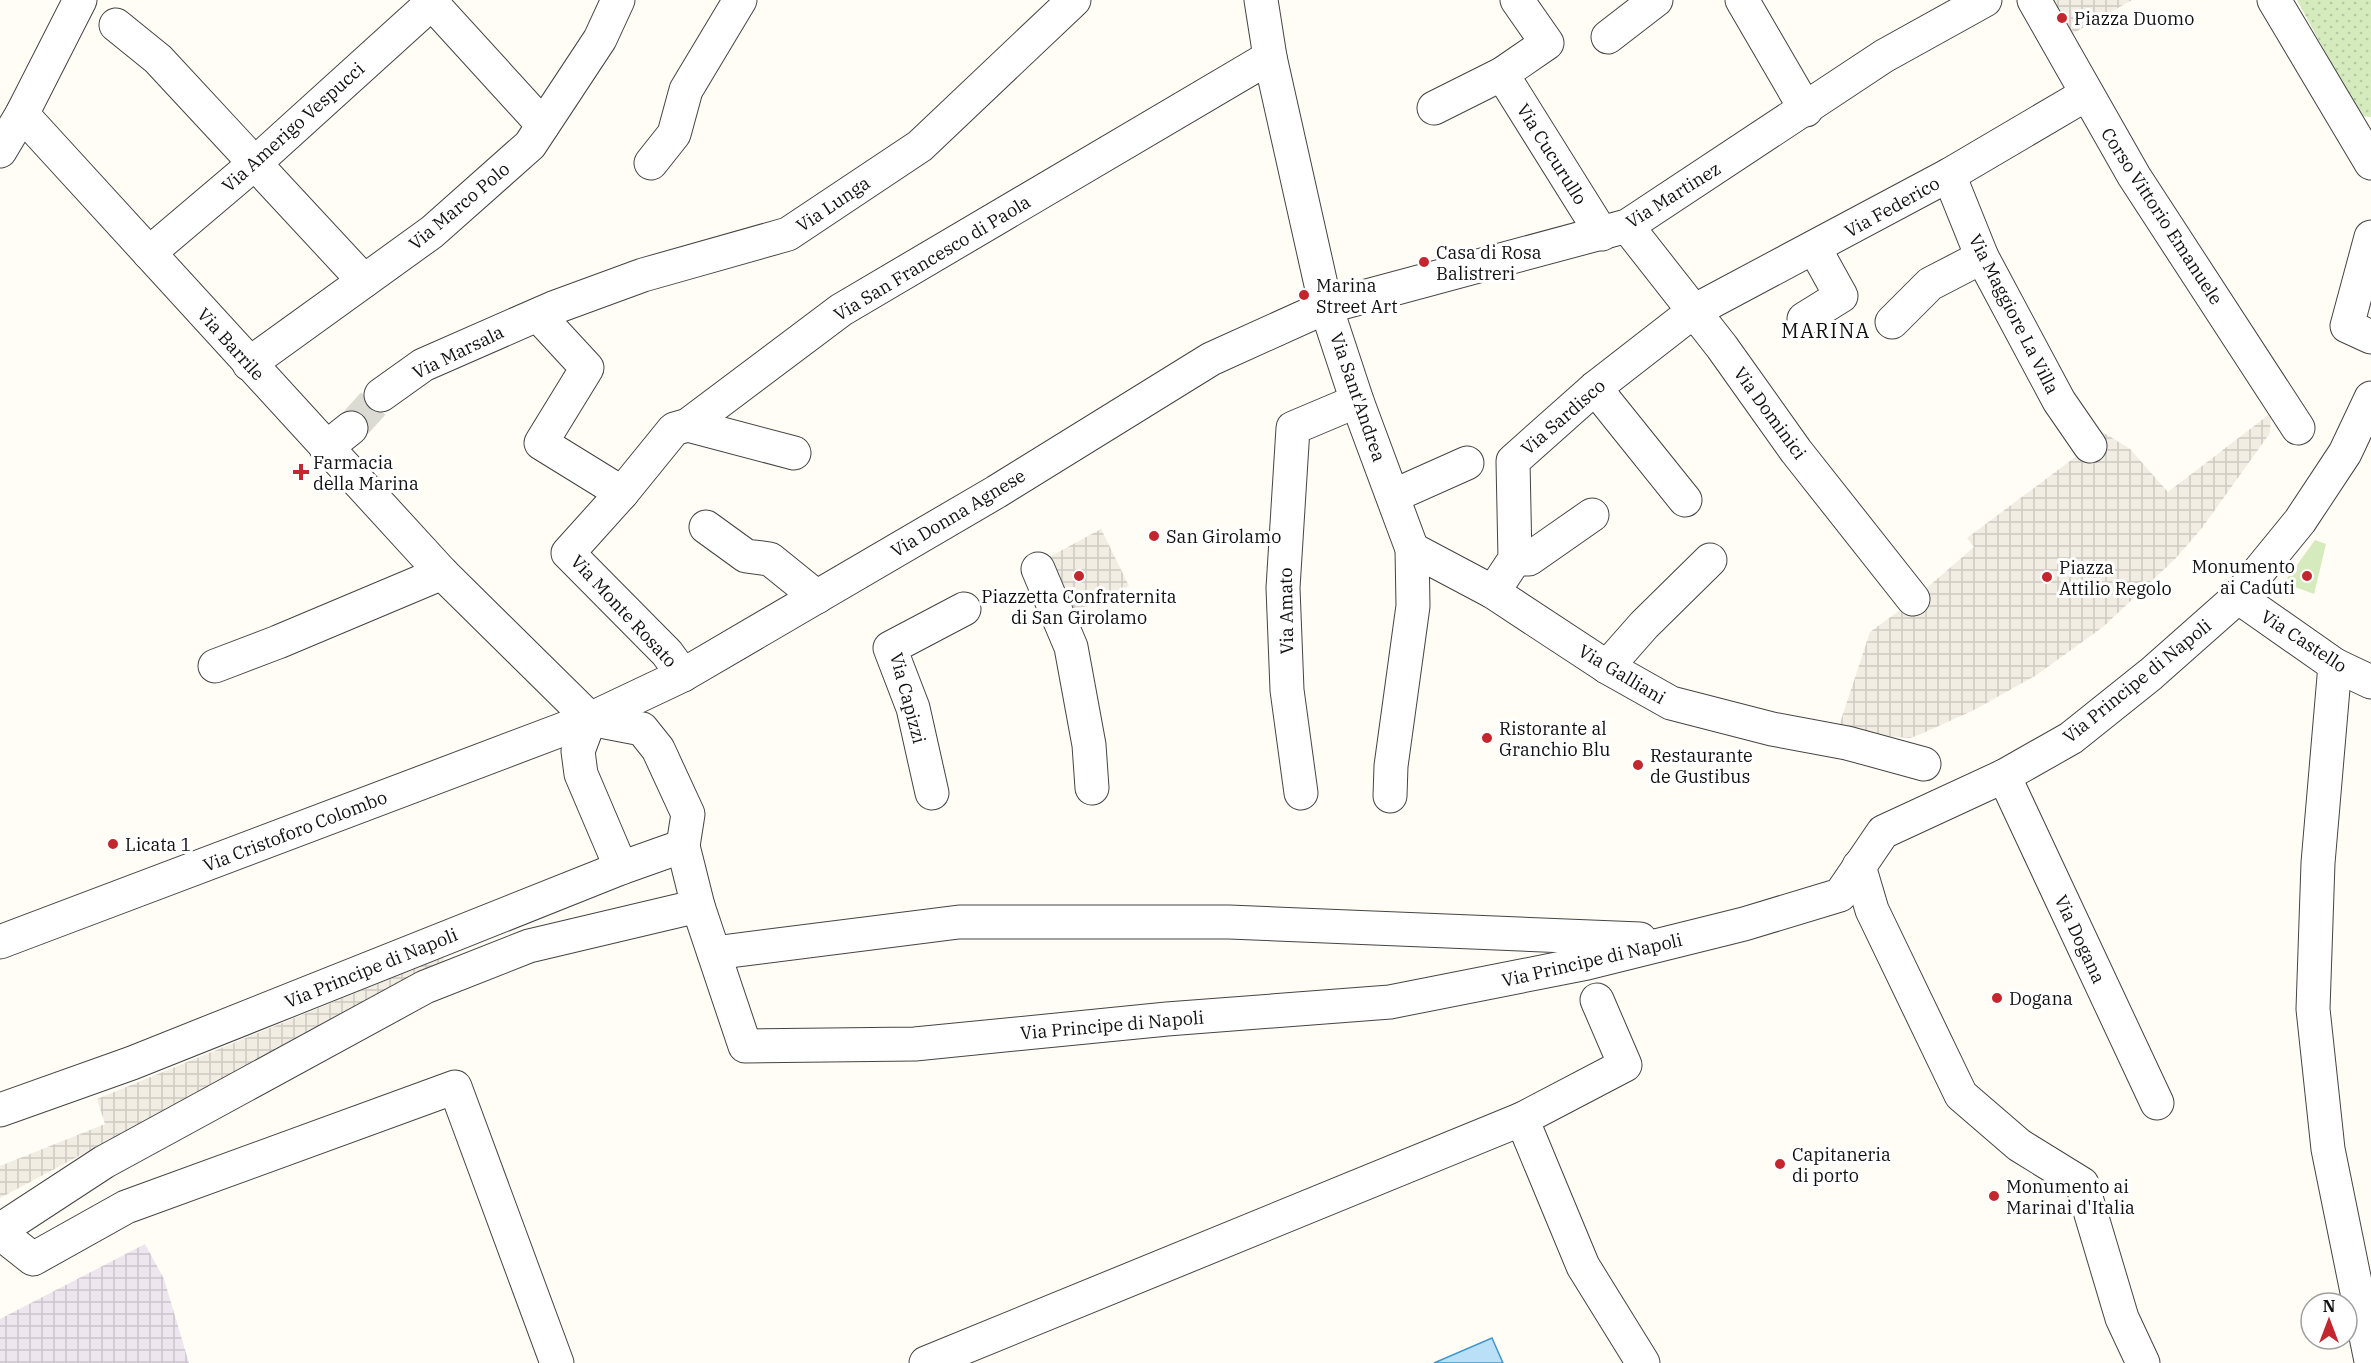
<svg xmlns="http://www.w3.org/2000/svg" width="2371" height="1363" viewBox="0 0 2371 1363" font-family="'IBM Plex Serif',serif">
	<style>
		.industrial { fill: url(#industrial-grid) }
		.grass { fill: #d5ebbd }
		.park { fill: url(#park-dots) }
		.plaza { fill: url(#plaza-grid) }
		.water { fill: #b9e0f7; stroke: #3f96cf; stroke-width: 1.5 }
		.lines { fill: none; stroke-linecap: round; stroke-linejoin: round }
		.minor-tunnel { stroke: #dbdad3; stroke-width: 33; stroke-dasharray: 33 16; stroke-linecap: butt }
		.minor-casing { stroke: #444; stroke-width: 35 }
		.minor { stroke: #fff; stroke-width: 33 }
		.poi-dot { fill: #c4262e; stroke: #fff; stroke-width: 2 }
		.labels { text-anchor: middle; dominant-baseline: central; stroke-width: 6; stroke-linejoin: round; paint-order: stroke }
		.poi-label { font-size: 18px; fill: #111; stroke: #fff; text-anchor: start }
		.street-label { font-size: 18px; fill: #111; stroke: #fff }
		.neighbourhood-label { font-size: 20px; letter-spacing: 1.5px; fill: #111; stroke: #fff }
	</style>
	<defs>
		<pattern id="industrial-grid" width="8" height="8" patternUnits="userSpaceOnUse" patternTransform="scale(1.5)"><rect width="8" height="8" fill="#eee6ef"/><path d="M0 4h8M4 0v8" fill="none" stroke="#cbc4cc"/></pattern>
		<pattern id="park-dots" width="8" height="8" patternUnits="userSpaceOnUse" patternTransform="scale(1.5)"><rect width="8" height="8" fill="#d5ebbd"/><path d="M2 2h.1M6 6h.1" fill="none" stroke="#b6c8a1" stroke-width="1.8" stroke-linecap="round"/></pattern>
		<pattern id="plaza-grid" width="8" height="8" patternUnits="userSpaceOnUse" patternTransform="scale(1.5)"><rect width="8" height="8" fill="#f1ede2"/><path d="M0 4h8M4 0v8" fill="none" stroke="#cecac1"/></pattern>
	</defs>
	<rect width="100%" height="100%" fill="#fffdf5"/>
	<polygon class="industrial" points="145,1244 164,1279 189,1363 0,1363 0,1319"/>
	<polygon class="grass" points="2315,540 2326,544 2314,594 2284,583"/>
	<polygon class="park" points="2297,0 2371,0 2371,117 2360,116"/>
	<g class="plaza">
		<polygon points="2015,0 2132,0 2072,34 2046,52"/>
		<polygon points="2271,413 2270,433 2202,528 2175,559 2103,627 2035,676 1974,710 1921,734 1910,738 1885,736 1838,729 1870,632 1907,605 1974,547 1967,538 2090,446 2101,431 2130,449 2168,492"/>
		<polygon points="1101,529 1129,586 1067,615 1040,562"/>
		<polygon points="443,957 445,961 0,1198 0,1166 105,1124 97,1099"/>
	</g>
	<polygon class="water" points="1492,1338 1503,1363 1434,1363"/>
	<g class="lines">
		<polyline class="minor-tunnel" points="351,428 381,395"/>
		<defs>
			<g id="minor">
				<polyline points="429,0 543,125"/>
				<polyline points="1261,0 1270,57 1326,307 1357,401 1412,549 1413,606 1391,766 1390,796"/>
				<polyline points="1742,0 1806,110"/>
				<polyline points="2034,0 2134,176 2298,428"/>
				<polyline points="2274,0 2371,163"/>
				<polyline points="116,25 158,59 364,281"/>
				<polyline points="1608,37 1656,0"/>
				<polyline points="1502,74 1602,234"/>
				<polyline points="1434,108 1502,74 1547,43 1517,0"/>
				<polyline points="22,114 442,573 590,719 642,729 658,749 688,814 683,846 698,906 745,1046 915,1044 1167,1019 1390,1002 1587,963 1744,924 1840,895 1883,832 2004,776 2071,738 2151,674 2238,597 2300,521 2345,453 2371,398"/>
				<polyline points="0,151 22,114 80,0"/>
				<polyline points="651,163 674,134 686,90 740,0"/>
				<polyline points="1949,175 1982,257 2059,401 2090,446"/>
				<polyline points="1627,226 1722,347 1796,451 1913,599"/>
				<polyline points="2371,237 2347,326 2371,337"/>
				<polyline points="149,253 254,164 435,0"/>
				<polyline points="538,315 587,368 541,443 622,493"/>
				<polyline points="1804,319 1841,296 1815,249"/>
				<polyline points="1892,322 1930,284 1982,257"/>
				<polyline points="249,364 432,232 530,145 600,39 618,0"/>
				<polyline points="1595,388 1685,500"/>
				<polyline points="381,395 423,365 553,308 643,275 788,234 920,146 1074,0"/>
				<polyline points="688,425 794,453"/>
				<polyline points="326,448 351,428"/>
				<polyline points="1393,496 1467,463"/>
				<polyline points="706,527 746,556 770,559 817,597"/>
				<polyline points="1412,549 1493,592 1607,667 1671,703 1772,729 1847,743 1924,764"/>
				<polyline points="1515,559 1529,559 1592,515"/>
				<polyline points="1038,569 1071,647 1089,745 1092,788"/>
				<polyline points="1493,592 1515,559 1513,461 1595,388 1694,311 1949,175 2085,95"/>
				<polyline points="2238,597 2335,665 2371,682"/>
				<polyline points="2335,665 2318,863 2313,1009 2328,1149 2371,1361"/>
				<polyline points="215,666 278,642 442,573"/>
				<polyline points="1607,667 1644,625 1710,560"/>
				<polyline points="683,675 667,653 568,553 622,493 674,429 688,425 841,310 1270,57"/>
				<polyline points="590,719 578,751 581,774 621,868"/>
				<polyline points="2004,776 2157,1103"/>
				<polyline points="932,793 913,708 890,648 964,609"/>
				<polyline points="1301,793 1287,690 1283,588 1293,428 1357,401"/>
				<polyline points="1859,866 1872,910 1961,1095 2019,1145 2082,1184 2122,1318 2143,1363"/>
				<polyline points="0,942 590,719 683,675 996,492 1211,359 1326,307 1627,226 1884,56 1985,0"/>
				<polyline points="714,953 959,922 1229,922 1640,939"/>
				<polyline points="0,1110 132,1063 621,868 683,846"/>
				<polyline points="1522,1119 1583,1266 1643,1363"/>
				<polyline points="0,1230 104,1162 425,987 529,946 698,906"/>
				<polyline points="0,1233 33,1259 126,1207 455,1087 557,1363"/>
				<polyline points="926,1363 1522,1119 1625,1065 1597,1000"/>
			</g>
		</defs>
		<use href="#minor" class="minor-casing"/>
		<use href="#minor" class="minor"/>
	</g>
	<g class="poi-dot">
		<circle cx="2062" cy="18" r="6"/>
		<circle cx="1424" cy="262" r="6"/>
		<circle cx="1304" cy="295" r="6"/>
		<path d="M298 463h6v6h6v6h-6v6h-6v-6h-6v-6h6z"/>
		<circle cx="1154" cy="536" r="6"/>
		<circle cx="1079" cy="576" r="6"/>
		<circle cx="2307" cy="576" r="6"/>
		<circle cx="2047" cy="577" r="6"/>
		<circle cx="1487" cy="738" r="6"/>
		<circle cx="1638" cy="765" r="6"/>
		<circle cx="113" cy="844" r="6"/>
		<circle cx="1997" cy="998" r="6"/>
		<circle cx="1780" cy="1164" r="6"/>
		<circle cx="1994" cy="1196" r="6"/>
	</g>
	<g class="labels">
		<g class="poi-label">
			<text x="2074" y="18">Piazza Duomo</text>
			<text x="1436" y="252">Casa di Rosa<tspan x="1436" dy="21">Balistreri</tspan></text>
			<text x="1316" y="285">Marina<tspan x="1316" dy="21">Street Art</tspan></text>
			<text x="313" y="462">Farmacia<tspan x="313" dy="21">della Marina</tspan></text>
			<text x="1166" y="536">San Girolamo</text>
			<text x="2295" y="566" text-anchor="end">Monumento<tspan x="2295" dy="21">ai Caduti</tspan></text>
			<text x="2059" y="567">Piazza<tspan x="2059" dy="21">Attilio Regolo</tspan></text>
			<text x="1079" y="596" text-anchor="middle">Piazzetta Confraternita<tspan x="1079" dy="21">di San Girolamo</tspan></text>
			<text x="1499" y="728">Ristorante al<tspan x="1499" dy="21">Granchio Blu</tspan></text>
			<text x="1650" y="755">Restaurante<tspan x="1650" dy="21">de Gustibus</tspan></text>
			<text x="125" y="844">Licata 1</text>
			<text x="2009" y="998">Dogana</text>
			<text x="1792" y="1154">Capitaneria<tspan x="1792" dy="21">di porto</tspan></text>
			<text x="2006" y="1186">Monumento ai<tspan x="2006" dy="21">Marinai d'Italia</tspan></text>
		</g>
		<g class="street-label">
			<text transform="translate(293 127) rotate(-42)">Via Amerigo Vespucci</text>
			<text transform="translate(1552 154) rotate(58)">Via Cucurullo</text>
			<text transform="translate(1673 195) rotate(-32)">Via Martinez</text>
			<text transform="translate(833 204) rotate(-34)">Via Lunga</text>
			<text transform="translate(459 206) rotate(-40)">Via Marco Polo</text>
			<text transform="translate(1892 207) rotate(-29)">Via Federico</text>
			<text transform="translate(2162 216) rotate(57)">Corso Vittorio Emanuele</text>
			<text transform="translate(932 258) rotate(-31)">Via San Francesco di Paola</text>
			<text transform="translate(2014 314) rotate(63)">Via Maggiore La Villa</text>
			<text transform="translate(231 344) rotate(48)">Via Barrile</text>
			<text transform="translate(458 352) rotate(-26)">Via Marsala</text>
			<text transform="translate(1358 397) rotate(71)">Via Sant'Andrea</text>
			<text transform="translate(1770 413) rotate(54)">Via Dominici</text>
			<text transform="translate(1563 417) rotate(-41)">Via Sardisco</text>
			<text transform="translate(958 513) rotate(-31)">Via Donna Agnese</text>
			<text transform="translate(624 611) rotate(47)">Via Monte Rosato</text>
			<text transform="translate(1286 611) rotate(-91)">Via Amato</text>
			<text transform="translate(2304 641) rotate(33)">Via Castello</text>
			<text transform="translate(1622 674) rotate(31)">Via Galliani</text>
			<text transform="translate(2137 681) rotate(-39)">Via Principe di Napoli</text>
			<text transform="translate(908 698) rotate(75)">Via Capizzi</text>
			<text transform="translate(295 831) rotate(-21)">Via Cristoforo Colombo</text>
			<text transform="translate(2080 939) rotate(65)">Via Dogana</text>
			<text transform="translate(1592 960) rotate(-13)">Via Principe di Napoli</text>
			<text transform="translate(371 968) rotate(-22)">Via Principe di Napoli</text>
			<text transform="translate(1112 1025) rotate(-5)">Via Principe di Napoli</text>
		</g>
		<g class="neighbourhood-label">
			<text x="1826" y="330">MARINA</text>
		</g>
	</g>
	<g transform="translate(2329 1321)"><circle r="28" fill="#ffffff" stroke="#a0a0a0" stroke-width="1.5"/>
	<path d="M0-4.5L10 22L0 15L-10 22Z" fill="#c4262e"/>
	<text y="-9" font-size="16" font-weight="bold" text-anchor="middle" fill="#111111">N</text>
	</g>
</svg>
